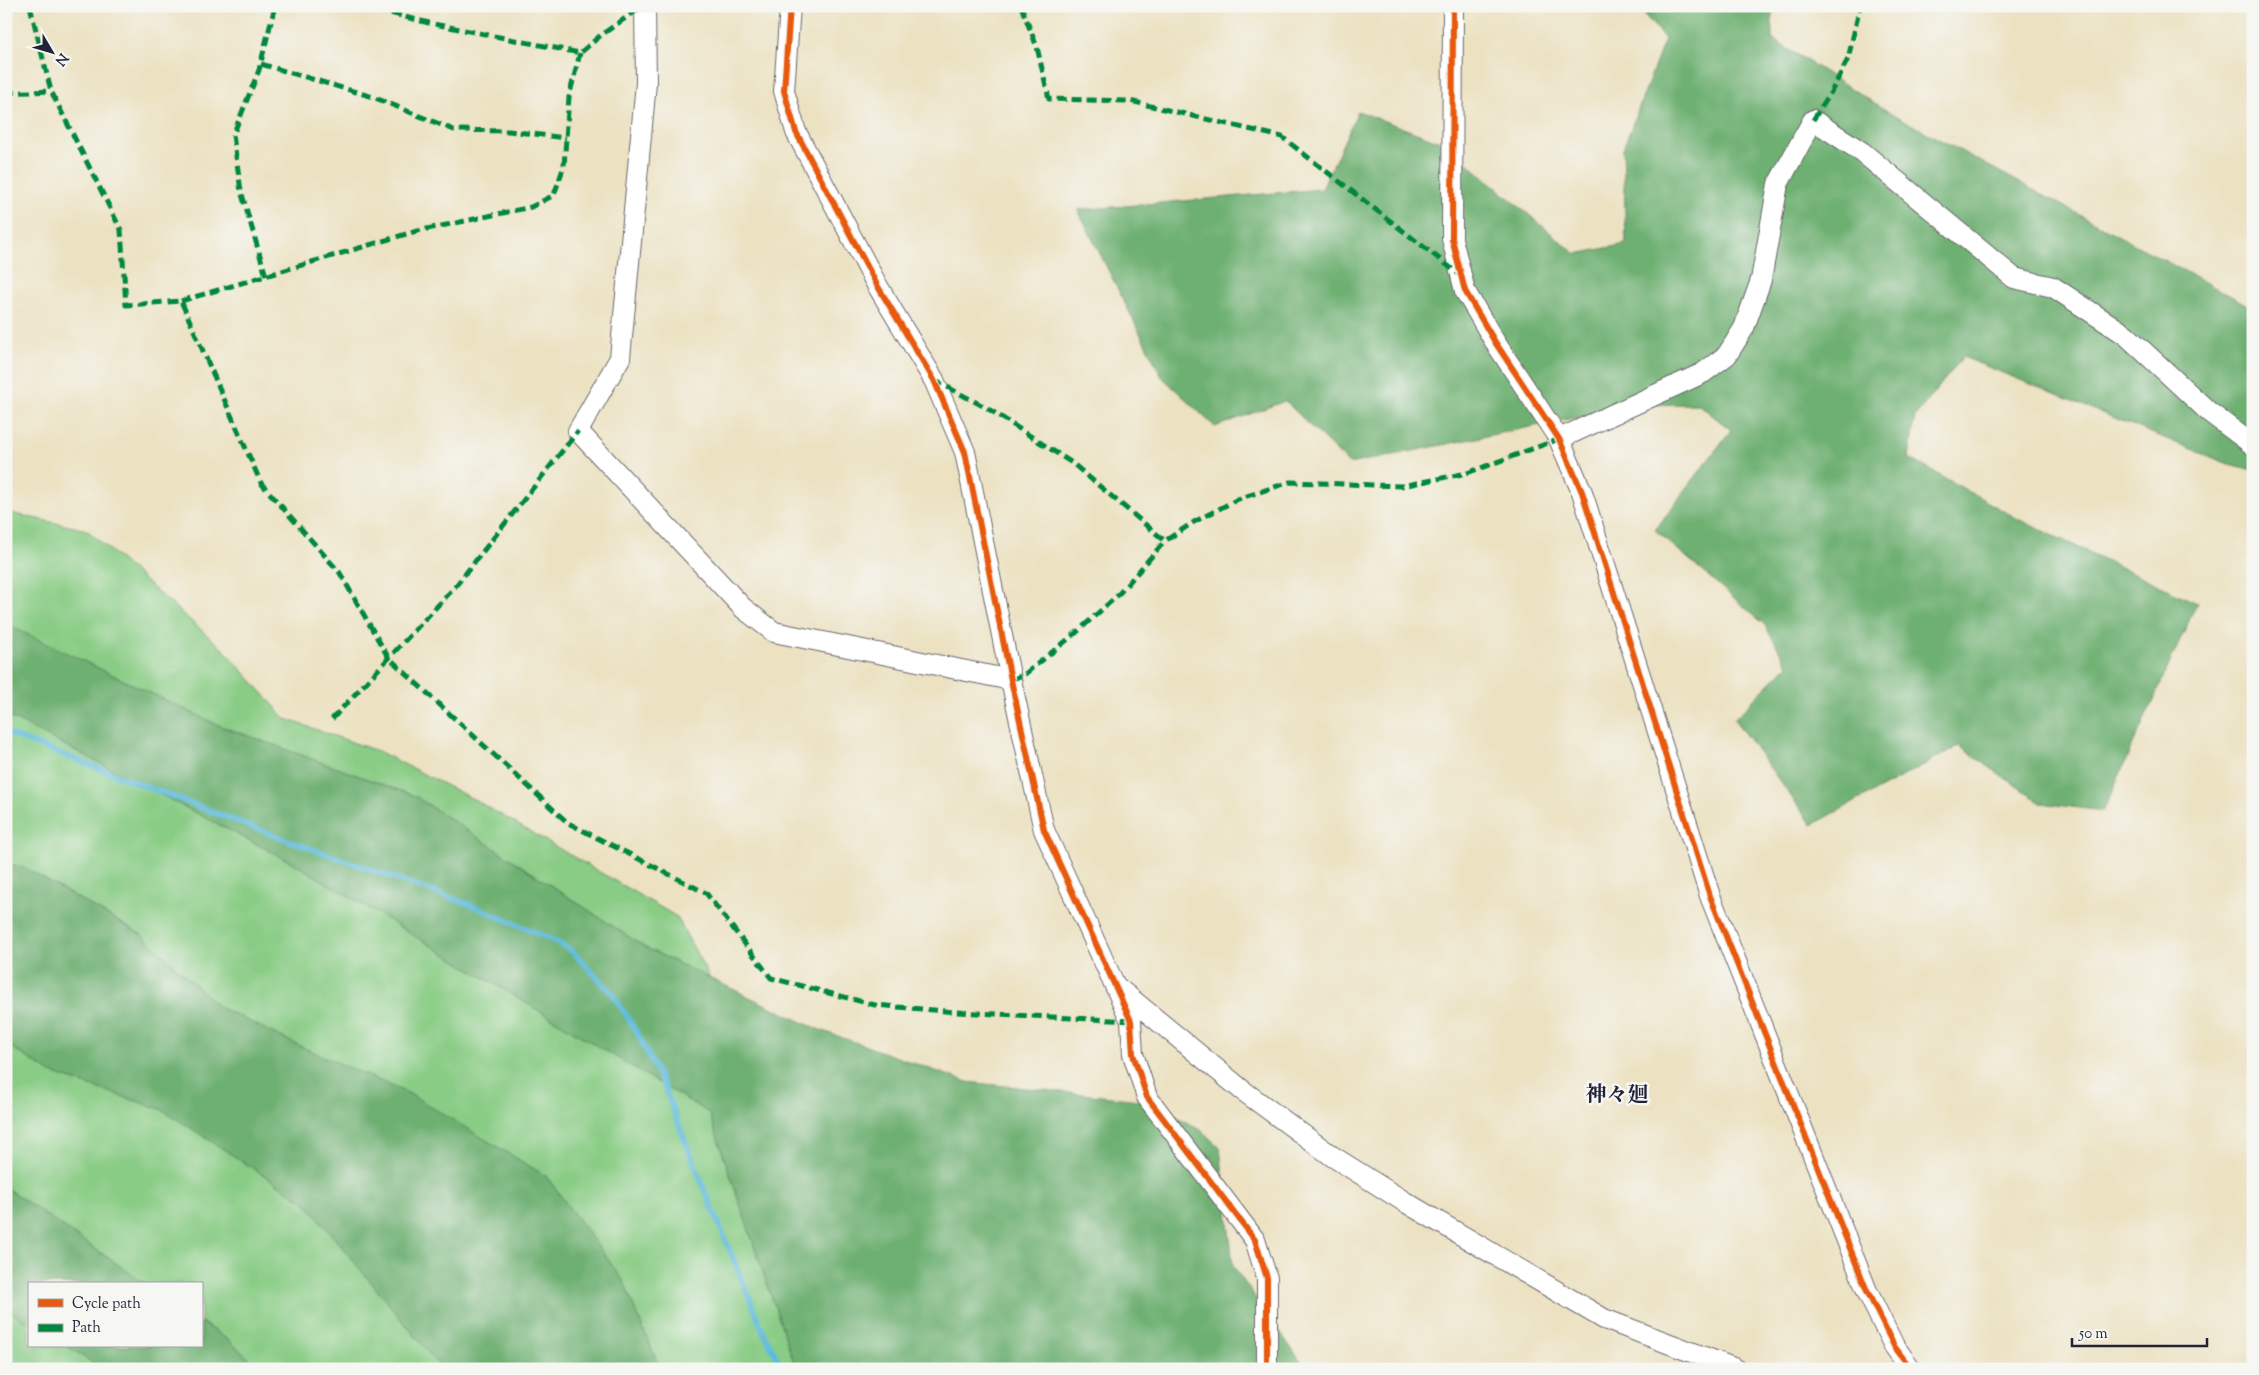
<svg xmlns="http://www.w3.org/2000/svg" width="2259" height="1375" viewBox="0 0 2259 1375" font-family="'Sorts Mill Goudy','Noto Serif JP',serif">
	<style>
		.green { fill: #89cc85; stroke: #567760; fill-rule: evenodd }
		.forest { fill: #6eb072; stroke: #486956 }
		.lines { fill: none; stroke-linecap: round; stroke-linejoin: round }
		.stream { stroke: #5ebbdc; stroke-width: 5.5 }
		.minor-casing { stroke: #69656a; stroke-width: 22 }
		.minor { stroke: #fff; stroke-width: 20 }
		.quiet { stroke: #00873e; stroke-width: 5; stroke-dasharray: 10 5; stroke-linecap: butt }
		.cycleway-casing { stroke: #f6f6f2; stroke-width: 9 }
		.cycleway { stroke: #e8590c; stroke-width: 6 }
		.labels { text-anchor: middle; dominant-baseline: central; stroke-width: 5; stroke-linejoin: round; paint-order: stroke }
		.quarter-label { font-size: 21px; font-weight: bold; fill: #22223b; stroke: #f6f6f2 }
	</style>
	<rect width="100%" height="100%" fill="#f6f6f2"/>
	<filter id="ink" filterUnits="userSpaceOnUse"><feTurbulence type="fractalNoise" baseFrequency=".02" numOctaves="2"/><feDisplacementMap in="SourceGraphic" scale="10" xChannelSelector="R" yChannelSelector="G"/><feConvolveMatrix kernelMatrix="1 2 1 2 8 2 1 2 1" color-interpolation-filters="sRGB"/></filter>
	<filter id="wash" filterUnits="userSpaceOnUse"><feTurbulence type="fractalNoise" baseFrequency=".0096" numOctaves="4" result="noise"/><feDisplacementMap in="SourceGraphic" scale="20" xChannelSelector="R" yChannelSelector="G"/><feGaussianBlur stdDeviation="1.12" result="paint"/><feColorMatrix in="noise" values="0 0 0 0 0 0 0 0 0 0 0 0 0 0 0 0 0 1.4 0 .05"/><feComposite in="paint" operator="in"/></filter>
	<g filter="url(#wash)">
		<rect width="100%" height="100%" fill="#ece2c2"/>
		<path class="green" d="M6 512 87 530 224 650 286 719 380 752 477 801 677 917 806 1158 879 1369H6ZM29 1284H201V1346H29Z"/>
		<g class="forest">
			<polygon points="1637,6 1772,6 1772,39 1892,114 2253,308 2253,470 2226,463 1963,357 1915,416 1909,458 2020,520 2197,603 2103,811 2041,803 1959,746 1812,825 1734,719 1788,665 1764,624 1655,530 1731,430 1698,404 1638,405 1349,464 1285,401 1215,427 1162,377 1078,210 1322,189 1358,111 1443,143 1576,254 1626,244 1623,149 1665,39"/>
			<polygon points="6,624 218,725 415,796 646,948 815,1028 967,1082 1149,1101 1201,1130 1220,1148 1233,1266 1306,1369 796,1369 709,1113 295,864 6,715"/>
			<polygon points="6,863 25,868 142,935 219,1007 302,1047 408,1093 546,1176 623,1280 660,1369 442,1369 305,1202 163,1110 51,1073 6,1044"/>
			<polygon points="6,1188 21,1198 146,1284 29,1284 29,1323 6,1310"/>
			<polygon points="201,1322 227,1339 261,1369 103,1369 66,1346 201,1346"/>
		</g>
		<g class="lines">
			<polyline class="stream" points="6,733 276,836 471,905 551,939 572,951 612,993 636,1031 662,1082 703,1186 764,1333 783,1369"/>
		</g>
	</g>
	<g filter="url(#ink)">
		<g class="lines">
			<defs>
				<g id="minor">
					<polyline points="645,6 646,83 620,358 578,431 743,608 774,632 1011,680"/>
					<polyline points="790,6 784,91 796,132 877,285 934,380 965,452 1011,680 1044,830 1131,1021 1133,1054 1147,1097 1255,1240 1267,1278 1267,1369"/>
					<polyline points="1453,6 1452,239 1465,291 1495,342 1559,439 1582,492 1710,896 1867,1291 1894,1346 1911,1369"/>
					<polyline points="1559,439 1703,373 1727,355 1744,328 1761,280 1778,184 1813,120 1862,152 2014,278 2053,287 2126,335 2209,412 2253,445"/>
					<polyline points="1118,988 1242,1090 1332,1156 1405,1202 1604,1319 1736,1369"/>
				</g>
			</defs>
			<use href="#minor" class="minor-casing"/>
			<use href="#minor" class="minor"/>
			<g class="quiet">
				<polyline points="30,6 51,91 121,230 126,305 181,301 261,483 340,573 388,657 568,823 706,893 771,978 875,1005 956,1012 1131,1021"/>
				<polyline points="362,6 429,23 580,53 601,35 643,6"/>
				<polyline points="1021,6 1037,47 1049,99 1130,101 1282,137 1460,275"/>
				<polyline points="261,64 373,97 454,130 509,131 566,138"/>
				<polyline points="6,93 51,91"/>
				<polyline points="1813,120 1831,92 1848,59 1860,6"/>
				<polyline points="266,276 241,191 233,135 259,70 275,6"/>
				<polyline points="181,301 413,232 531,207 554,195 564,166 569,97 580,53"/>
				<polyline points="934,380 987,408 1072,463 1165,541 1194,522 1238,499 1290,482 1402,486 1467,473 1559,439"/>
				<polyline points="1011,680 1025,674 1077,632 1117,596 1165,541"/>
				<polyline points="332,719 454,588 578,431"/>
			</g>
			<defs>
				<g id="cycleway">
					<polyline points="790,6 784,91 796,132 877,285 934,380 965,452 1011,680 1044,830 1131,1021 1133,1054 1147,1097 1255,1240 1267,1278 1267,1369"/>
					<polyline points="1453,6 1452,239 1465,291 1495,342 1559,439 1582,492 1710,896 1867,1291 1894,1346 1911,1369"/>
				</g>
			</defs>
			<use href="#cycleway" class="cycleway-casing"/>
			<use href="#cycleway" class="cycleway"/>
		</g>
	</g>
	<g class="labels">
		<g class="quarter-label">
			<text x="1617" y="1096">神々廻</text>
		</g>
	</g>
	<rect width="2259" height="1375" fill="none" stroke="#f6f6f2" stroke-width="25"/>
	<rect x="28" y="1282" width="175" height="65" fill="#f6f6f2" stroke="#a1a1a9"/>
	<rect x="38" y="1299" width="25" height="8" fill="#e8590c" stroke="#a1a1a9"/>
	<text x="72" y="1308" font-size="15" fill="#22223b">Cycle path</text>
	<rect x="38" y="1324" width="25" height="8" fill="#00873e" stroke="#a1a1a9"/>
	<text x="72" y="1332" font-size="15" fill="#22223b">Path</text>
	<g transform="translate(52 52) rotate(128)" stroke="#f6f6f2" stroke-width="4" paint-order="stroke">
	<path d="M0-4L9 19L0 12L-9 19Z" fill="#22223b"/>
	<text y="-8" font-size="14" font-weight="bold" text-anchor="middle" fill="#22223b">N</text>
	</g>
	<path d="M2072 1338v8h135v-8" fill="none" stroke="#22223b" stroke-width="2.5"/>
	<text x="2079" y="1338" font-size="15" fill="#22223b" stroke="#f6f6f2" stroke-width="4" paint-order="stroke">50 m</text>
</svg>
